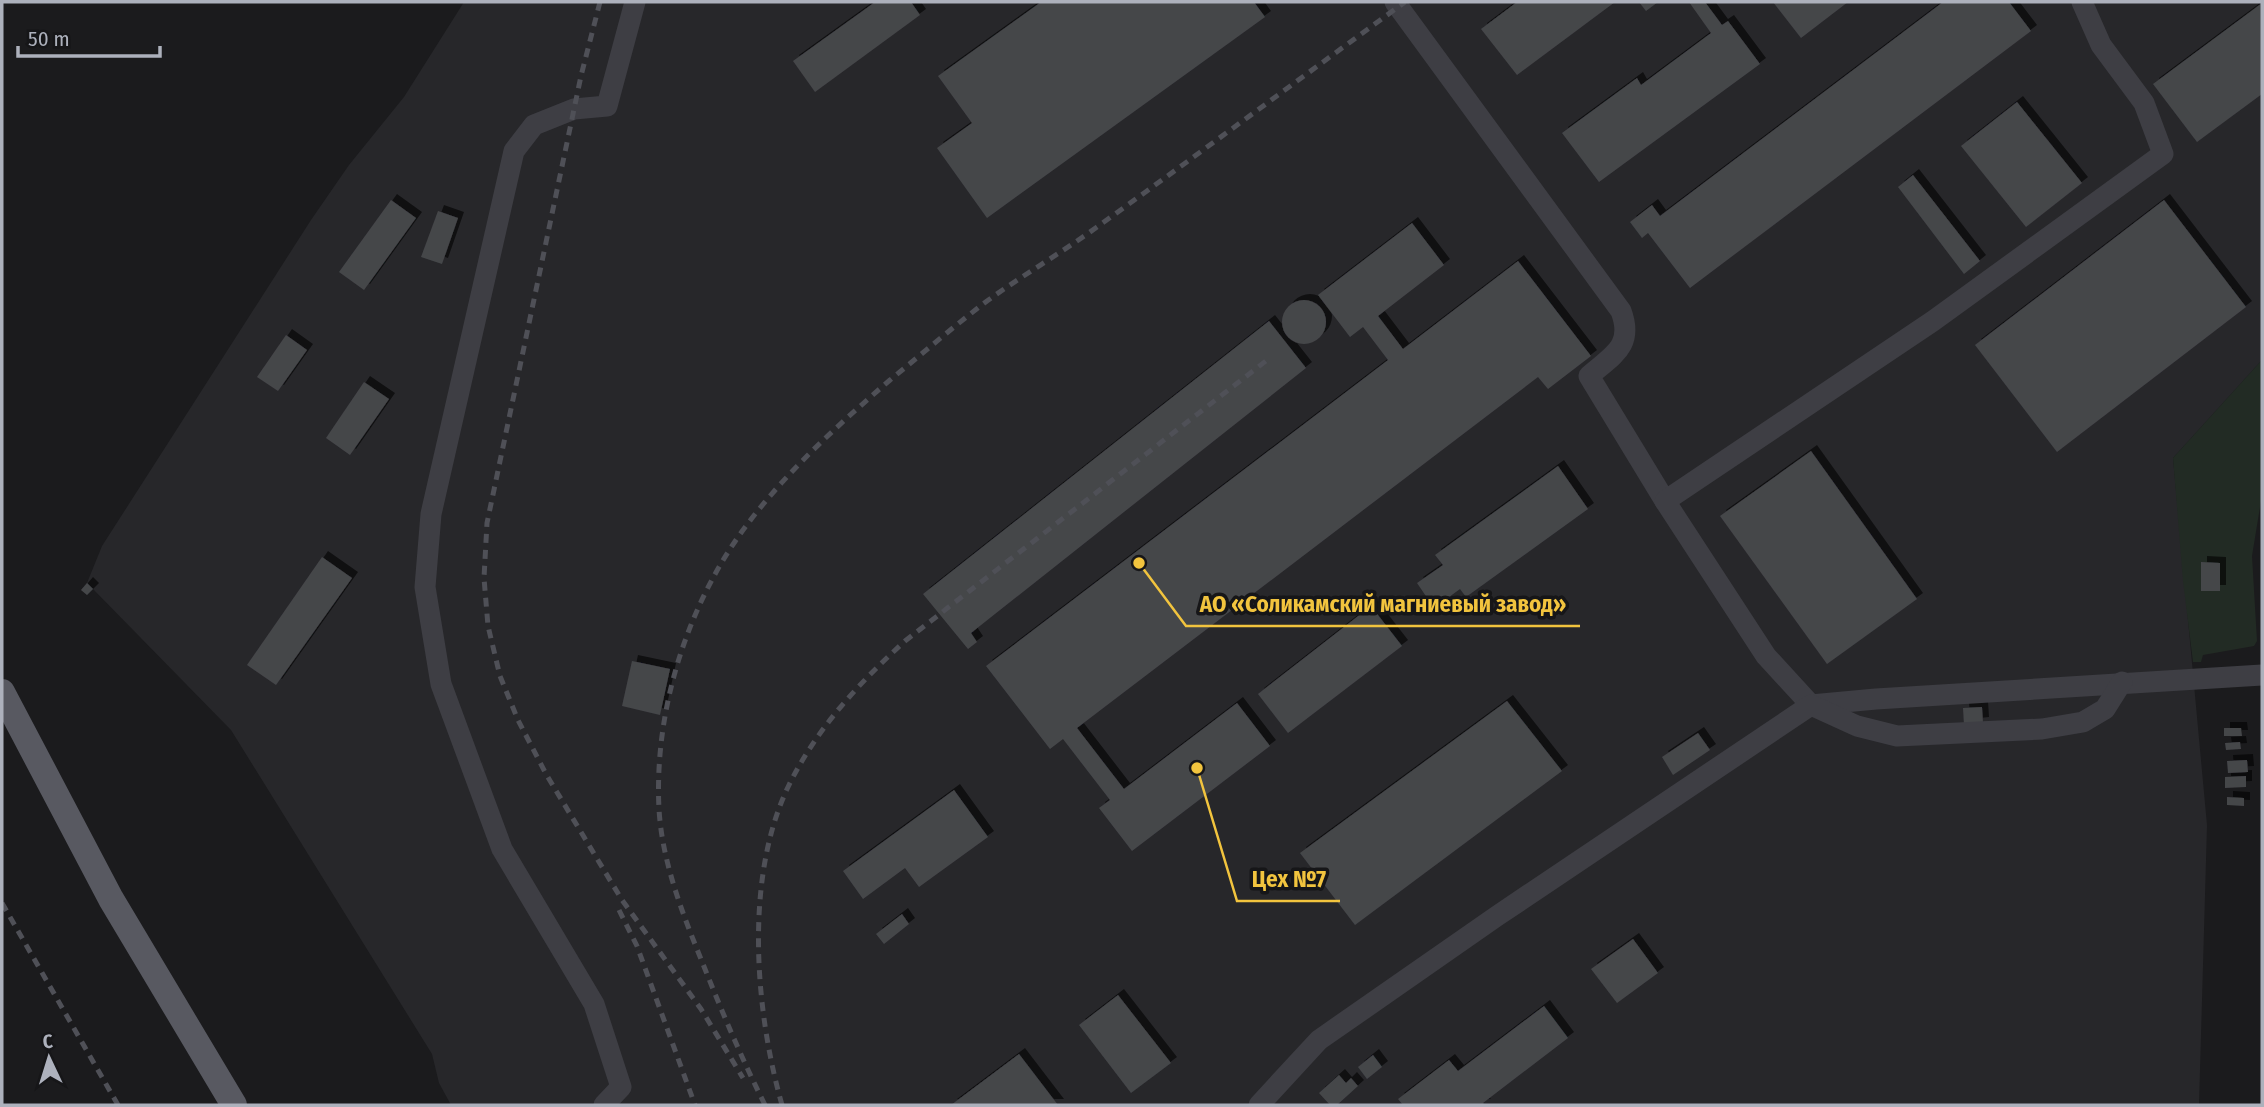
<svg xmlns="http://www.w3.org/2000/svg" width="2264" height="1107" viewBox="0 0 2264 1107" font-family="'Fira Sans Condensed',sans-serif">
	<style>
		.built { fill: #27272a }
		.green { fill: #222b24 }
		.building { fill: #45464a; filter: url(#shadow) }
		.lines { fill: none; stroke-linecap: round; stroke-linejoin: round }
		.minor { stroke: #3e3e44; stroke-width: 21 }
		.major { stroke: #585961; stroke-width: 26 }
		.rail { stroke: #4f5057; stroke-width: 5; stroke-dasharray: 9 7; stroke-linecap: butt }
		.leader { fill: none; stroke: #f2c43e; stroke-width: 2.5 }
		.callout-dot { fill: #f2c43e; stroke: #161618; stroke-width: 2.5 }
		.callout-label { font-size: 23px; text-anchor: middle; font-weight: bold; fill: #f2c43e; stroke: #161618; stroke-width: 7; stroke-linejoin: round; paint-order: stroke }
	</style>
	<defs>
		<filter id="shadow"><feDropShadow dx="6" dy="-6" stdDeviation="0" flood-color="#0009"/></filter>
	</defs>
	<rect width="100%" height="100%" fill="#1b1b1d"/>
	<polygon class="built" points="464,2 2262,2 2262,360 2173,458 2207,825 2199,1105 451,1105 439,1083 432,1054 231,730 93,589 87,595 81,590 87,583 102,546 311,220 349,165 404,97"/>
	<polygon class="green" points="2262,360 2262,495 2252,556 2257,641 2254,646 2203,655 2201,662 2193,662 2183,581 2173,458"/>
	<g class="building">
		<polygon points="875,2 911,2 920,15 815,92 793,61"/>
		<polygon points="1041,2 1254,2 1265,17 987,218 937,148 972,123 938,76"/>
		<polygon points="1517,2 1615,2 1517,75 1481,29"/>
		<polygon points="1639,2 1658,2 1646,11"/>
		<polygon points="1689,2 1705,2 1722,25 1728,21 1760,64 1599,182 1562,133 1637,78 1641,85 1711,33"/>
		<polygon points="1773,2 1848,2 1801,38"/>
		<polygon points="1943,2 2009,2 2031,31 1690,288 1648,233 1642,238 1630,222 1652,205 1660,216"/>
		<polygon points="2262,3 2262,94 2197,142 2153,84"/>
		<polygon points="2017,102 2082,183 2026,227 1961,146"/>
		<polygon points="1913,175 1980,261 1964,274 1898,187"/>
		<polygon points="391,200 416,218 364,290 339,272"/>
		<polygon points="2164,200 2246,307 2057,452 1975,345"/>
		<polygon points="438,211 458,218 442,264 421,257"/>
		<polygon points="1412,223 1444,265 1378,316 1403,349 1518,261 1591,356 1548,389 1538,377 1077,728 1124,789 1237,703 1270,746 1132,851 1099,808 1110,800 1063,739 1050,749 986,666 1388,360 1363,327 1350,337 1318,295"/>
		<circle cx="1304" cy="322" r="22"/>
		<polygon points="1269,321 1306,368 971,633 977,642 968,649 923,594"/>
		<polygon points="286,335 307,350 278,391 257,377"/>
		<polygon points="364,382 389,399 350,455 326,438"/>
		<polygon points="1811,451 1917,599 1827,664 1720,516"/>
		<polygon points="1558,466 1588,509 1466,597 1460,589 1434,608 1417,583 1443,565 1435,555"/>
		<polygon points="322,557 352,578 276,685 247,665"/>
		<polygon points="2201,562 2220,563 2220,591 2201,591"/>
		<polygon points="87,583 93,589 87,595 81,590"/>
		<polygon points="1371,606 1402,646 1288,733 1258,694"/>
		<polygon points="632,661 670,669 660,715 622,706"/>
		<polygon points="1507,701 1562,771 1355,925 1300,853"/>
		<polygon points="1982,707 1983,723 1964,725 1963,708"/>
		<polygon points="2224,728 2241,728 2242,736 2224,736"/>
		<polygon points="1698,733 1710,750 1673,775 1662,757"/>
		<polygon points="2240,742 2241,749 2226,750 2225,743"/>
		<polygon points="2247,760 2248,772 2228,773 2227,761"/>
		<polygon points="2246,776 2246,787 2225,788 2225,777"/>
		<polygon points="954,790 988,837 919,887 905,868 863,899 843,871"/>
		<polygon points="2227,797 2244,798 2244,806 2227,805"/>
		<polygon points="902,914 909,924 884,944 876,934"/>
		<polygon points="1633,939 1658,973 1617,1003 1591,969"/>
		<polygon points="1118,995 1171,1063 1131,1093 1079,1025"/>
		<polygon points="1544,1006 1568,1038 1483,1103 1485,1105 1403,1105 1398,1099 1449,1060 1458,1071"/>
		<polygon points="1019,1054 1058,1105 951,1105"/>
		<polygon points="1373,1055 1382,1067 1367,1079 1358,1067"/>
		<polygon points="1339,1075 1346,1083 1351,1078 1358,1086 1337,1105 1330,1105 1319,1093"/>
	</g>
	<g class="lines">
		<g class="minor">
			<path d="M1395 2 1621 311C1634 346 1613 355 1589 376L1665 501"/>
			<polyline points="2082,2 2101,45 2144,103 2163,154 1933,321 1665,501 1766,656 1811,705 1876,699 2262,675"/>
			<polyline points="604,1105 621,1087 594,1004 502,849 441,684 425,587 431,514 514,151 534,125 574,109 607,106 635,2"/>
			<polyline points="1259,1105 1319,1040 1497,916 1811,705 1857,726 1897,736 2042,729 2083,722 2105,709 2122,682"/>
		</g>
		<polyline class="major" points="2,692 111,899 234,1105"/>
		<g class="rail">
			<polyline points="600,2 581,76 487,523 484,578 488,626 500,676 518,720 546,774 622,900 701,1009 743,1078"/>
			<polyline points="2,903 118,1105"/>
			<polyline points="619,910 637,946 695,1105"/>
			<path d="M765 1105C742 1059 722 1012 703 964 683 915 662 862 659 809 654 711 687 605 746 526 787 471 838 425 890 380 922 354 954 326 987 301 1023 275 1061 253 1097 227 1200 153 1302 77 1405 2"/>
			<path d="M782 1105C755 1010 744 877 789 785 817 728 859 683 905 641L1271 357"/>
		</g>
	</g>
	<path class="leader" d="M1139 563L1186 626H1580M1197 768L1237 901H1340"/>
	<g class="callout-dot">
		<circle cx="1139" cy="563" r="7"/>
		<circle cx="1197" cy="768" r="7"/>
	</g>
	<g class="callout-label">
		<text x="1383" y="612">АО «Соликамский магниевый завод»</text>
		<text x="1289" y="887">Цех №7</text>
	</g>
	<rect width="2264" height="1107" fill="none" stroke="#adb1bc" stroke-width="7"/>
	<g transform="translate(49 1058) rotate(356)" stroke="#161618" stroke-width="5" paint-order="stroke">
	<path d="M0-5L12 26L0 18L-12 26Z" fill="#adb1bc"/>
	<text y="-10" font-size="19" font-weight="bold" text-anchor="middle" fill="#adb1bc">С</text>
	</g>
	<path d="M18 46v10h142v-10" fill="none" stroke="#adb1bc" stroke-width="3.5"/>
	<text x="28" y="46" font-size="21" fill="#adb1bc" stroke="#161618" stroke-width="5" paint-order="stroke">50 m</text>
</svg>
